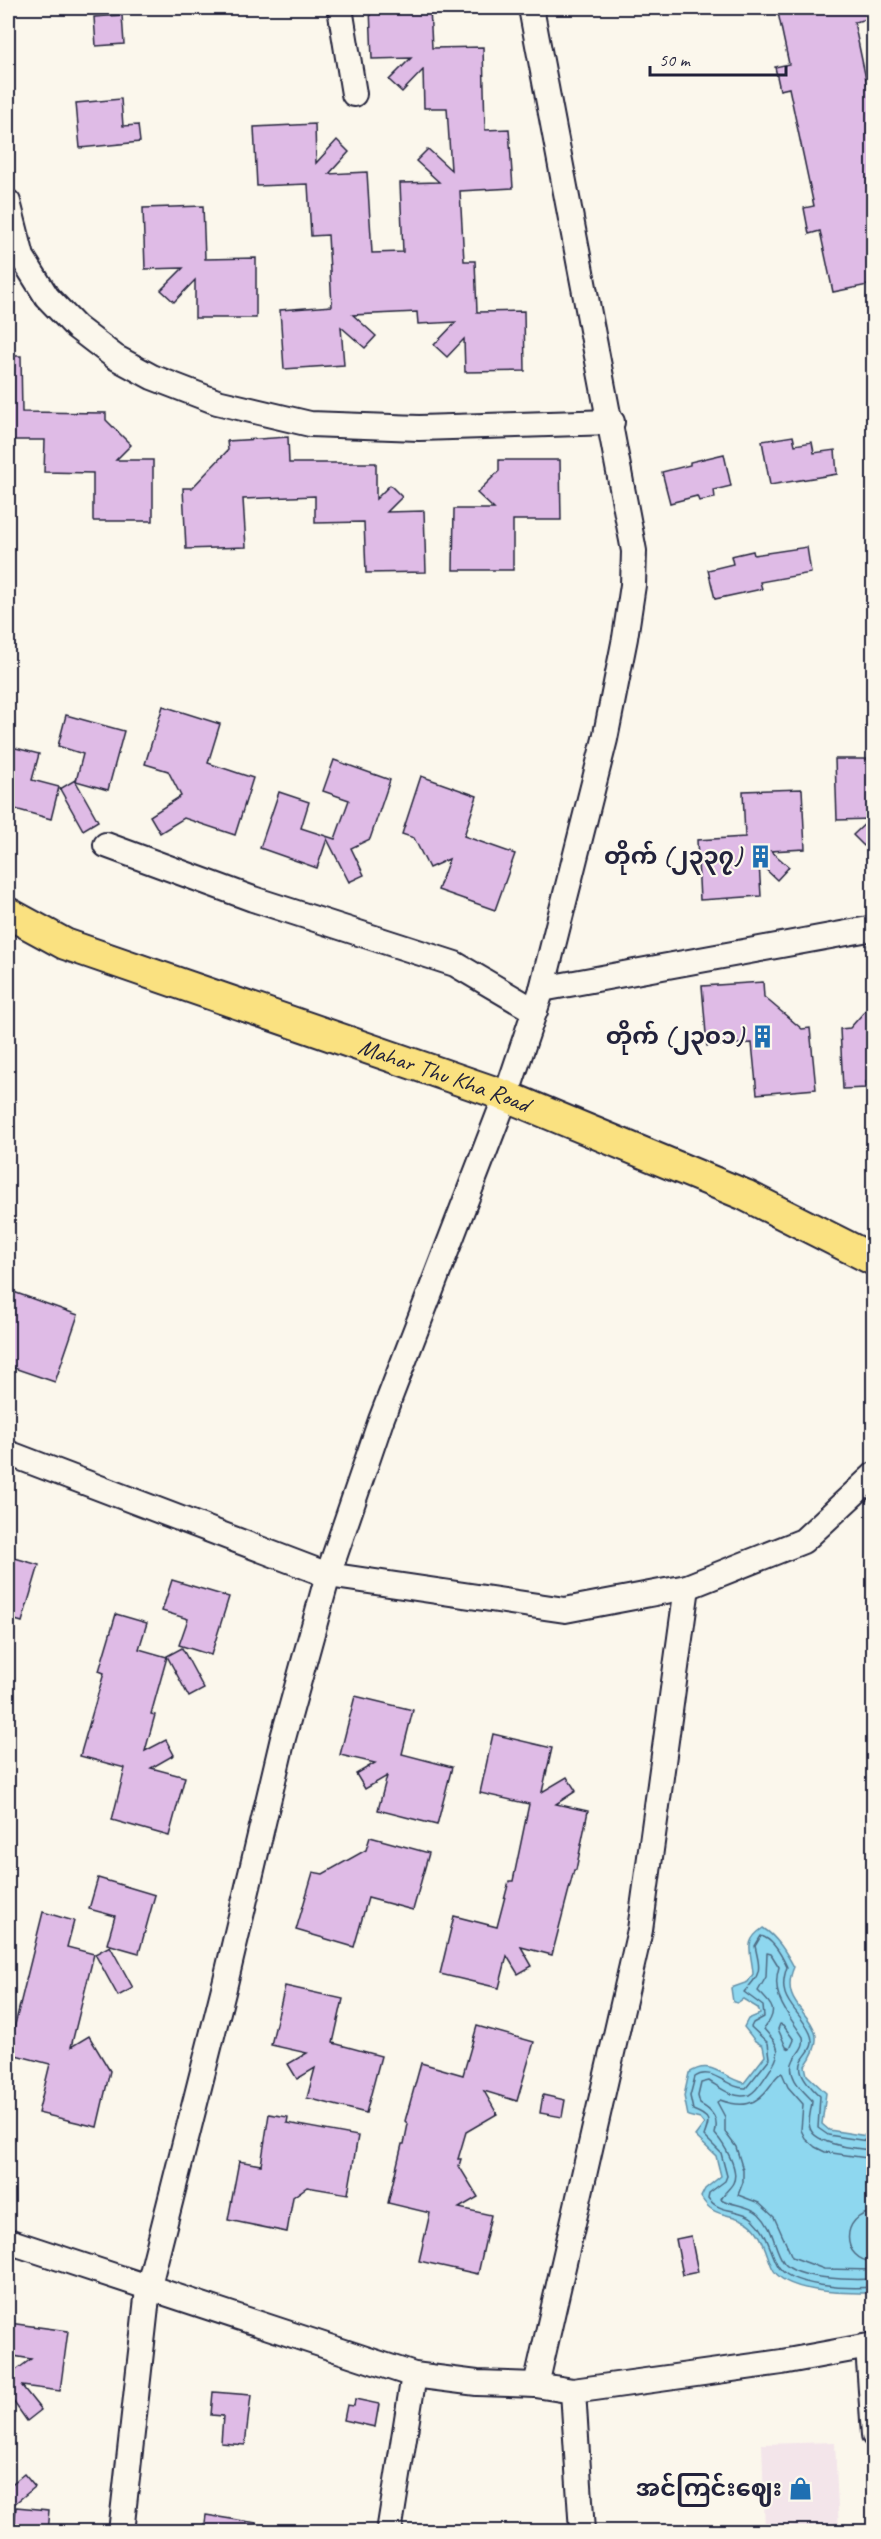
<svg xmlns="http://www.w3.org/2000/svg" width="881" height="2539" viewBox="0 0 881 2539" font-family="Caveat,'Noto Sans Myanmar',sans-serif">
	<style>
		.built { fill: #f3e5ea }
		.water { fill: #8ed7ef; stroke: #638fa7; stroke-width: 1.5 }
		.lines { fill: none; stroke-linecap: round; stroke-linejoin: round }
		.shore { stroke: #4d6a83; stroke-width: 1.5 }
		.building { fill: #dfbbe6; stroke: #22223b; stroke-width: 1.5 }
		.minor-casing { stroke: #22223b; stroke-width: 28 }
		.major-casing { stroke: #22223b; stroke-width: 34 }
		.minor { stroke: #fbf7ec; stroke-width: 24 }
		.major { stroke: #fae180; stroke-width: 30 }
		.labels { text-anchor: middle; dominant-baseline: central; stroke-width: 4.5; stroke-linejoin: round; paint-order: stroke }
		.poi-label { font-size: 24px; font-weight: bold; fill: #22223b; stroke: #fbf7ec; text-anchor: end }
		.street-label { font-size: 24px; fill: #22223b; stroke: #fbf7ec }
	</style>
	<rect width="100%" height="100%" fill="#fbf7ec"/>
	<filter id="ink" filterUnits="userSpaceOnUse"><feTurbulence type="fractalNoise" baseFrequency=".0167" numOctaves="2"/><feDisplacementMap in="SourceGraphic" scale="12" xChannelSelector="R" yChannelSelector="G"/><feConvolveMatrix kernelMatrix="1 2 1 2 8 2 1 2 1" color-interpolation-filters="sRGB"/></filter>
	<g filter="url(#ink)">
		<polygon class="built" points="835,2442 839,2531 765,2531 762,2444"/>
		<path class="water" d="M763 1928C777 1937 786 1952 794 1967 773 2015 842 2016 805 2066L807 2075 826 2093 822 2124 829 2130 873 2137 874 2228 870 2237 873 2250 874 2291 871 2293C846 2293 783 2294 772 2267 766 2253 762 2232 748 2223 730 2211 714 2220 701 2197L705 2189 721 2176 716 2156 695 2136 704 2124 700 2119 688 2116 684 2096 689 2073C712 2058 722 2078 744 2083L765 2056 763 2046 755 2041 744 2027 748 2019 760 2014 758 2008 743 1999 737 2003 733 2002 731 1988 748 1982 753 1974C752 1952 742 1942 763 1928Z"/>
		<g class="lines">
			<g class="shore">
				<polygon points="780,2024 783,2025 794,2040 790,2049 786,2047 778,2029"/>
				<path d="M874 2142 828 2135 818 2128 820 2096C776 2055 822 2059 810 2033 798 2007 775 2001 787 1967 782 1956 773 1939 761 1936L755 1946C761 1972 761 1973 744 1992L763 2006 764 2017 753 2023 751 2027 768 2043 770 2058 746 2088C727 2089 712 2065 695 2077L690 2096 693 2110C711 2117 710 2120 704 2136L721 2153 727 2176 725 2181 709 2193 708 2198C719 2214 741 2208 753 2219 767 2232 769 2248 777 2264 788 2288 851 2289 874 2287"/>
				<path d="M874 2150C858 2149 815 2145 810 2128 807 2120 812 2109 812 2100 802 2090 785 2075 794 2059 799 2051 805 2047 803 2037 788 2014 770 1996 779 1967L771 1954 767 1953 766 1977 758 1991C774 2006 778 2011 764 2029 780 2047 783 2052 768 2073 762 2081 758 2090 749 2095 733 2099 722 2089 709 2081L701 2083 698 2096 700 2104C713 2111 719 2119 715 2134 724 2144 740 2170 733 2183 730 2189 723 2193 721 2199 732 2206 748 2204 759 2214 775 2230 773 2247 784 2263 797 2280 853 2280 874 2279"/>
				<path d="M874 2159 825 2152 815 2147 805 2138 801 2130 803 2104 788 2087 782 2073C776 2075 774 2081 770 2086 756 2106 742 2108 720 2100L717 2102 725 2117V2132L736 2147 743 2170V2182L738 2195 759 2203 774 2217 792 2257 824 2269 874 2270"/>
				<path d="M874 2212C840 2214 840 2261 874 2262"/>
			</g>
		</g>
		<g class="building">
			<polygon points="370,8 430,8 432,48 483,47 485,130 509,129 513,188 460,191 464,261 475,261 477,312 524,311 525,371 465,372 464,339 447,357 434,345 456,322 418,324 417,312 353,315 376,336 365,348 341,327 344,365 284,369 280,310 332,306 328,235 311,236 308,184 257,186 254,127 315,124 316,163 337,140 349,152 329,174 367,172 372,253 403,252 400,183 439,182 416,161 428,149 451,170 447,108 424,108 423,70 402,92 389,80 411,58 372,59"/>
			<polygon points="777,8 873,8 873,18 854,22 867,84 873,82 873,284 833,292 820,231 809,234 804,208 814,206 789,88 780,90 775,67 789,64"/>
			<polygon points="122,15 124,44 96,46 94,17"/>
			<polygon points="121,99 123,126 138,125 140,142 80,148 76,103"/>
			<polygon points="203,206 205,259 256,258 256,318 195,318 195,280 174,302 161,290 183,268 145,269 143,208"/>
			<polygon points="8,356 21,356 22,412 106,413 106,420 131,445 116,460 153,460 153,521 93,521 93,473 44,472 45,440 8,440"/>
			<polygon points="793,436 795,445 812,442 814,453 835,450 837,474 770,485 762,441"/>
			<polygon points="288,437 289,463 376,463 376,499 390,485 402,497 387,512 424,511 426,572 366,573 364,522 315,523 315,496 243,499 246,547 186,549 183,488 192,488 228,450 227,441"/>
			<polygon points="724,454 731,486 714,490 715,498 699,501 697,496 670,503 662,472 690,465 690,462"/>
			<polygon points="499,460 560,460 561,520 513,520 513,570 453,570 454,509 494,509 477,493 499,471"/>
			<polygon points="807,547 811,573 760,582 762,589 715,599 708,570 733,564 731,556 753,551 754,555"/>
			<polygon points="163,706 220,724 208,763 253,778 235,835 184,818 160,833 150,816 181,796 168,771 145,764"/>
			<polygon points="66,715 124,731 108,790 76,781 83,754 58,746"/>
			<polygon points="8,746 39,754 32,780 59,787 51,819 8,807"/>
			<polygon points="835,759 873,759 873,840 866,848 853,835 870,819 837,820"/>
			<polygon points="334,760 390,780 370,839 351,848 364,875 349,882 327,839 317,868 260,848 279,792 309,802 301,828 335,839 349,800 323,791"/>
			<polygon points="421,776 477,796 464,836 515,854 495,910 438,890 449,859 429,868 414,838 402,834"/>
			<polygon points="75,780 98,821 83,830 60,789"/>
			<polygon points="802,789 805,849 771,851 789,867 777,880 759,863 761,896 700,900 697,840 745,837 743,791"/>
			<polygon points="763,982 764,997 802,1029 810,1028 816,1089 757,1094 752,1043 707,1046 702,986"/>
			<polygon points="873,1002 873,1082 866,1082 867,1088 843,1089 840,1029 850,1028"/>
			<polygon points="8,1290 78,1315 55,1382 8,1366"/>
			<polygon points="8,1556 39,1565 22,1622 8,1618"/>
			<polygon points="172,1580 229,1597 211,1655 179,1645 188,1619 162,1611"/>
			<polygon points="116,1614 147,1623 139,1649 167,1657 151,1714 155,1715 145,1751 166,1740 174,1755 151,1768 185,1777 169,1836 112,1820 125,1768 80,1756 104,1673 99,1671"/>
			<polygon points="182,1648 204,1689 189,1697 167,1656"/>
			<polygon points="355,1696 413,1710 402,1754 452,1767 437,1825 378,1810 387,1776 365,1789 356,1774 375,1763 340,1755"/>
			<polygon points="493,1734 552,1748 542,1792 567,1777 576,1791 556,1804 588,1811 576,1870 574,1870 552,1955 521,1947 532,1966 518,1974 507,1956 499,1988 440,1974 454,1916 497,1927 509,1881 513,1881 529,1804 480,1793"/>
			<polygon points="370,1837 429,1853 413,1910 368,1898 354,1947 296,1930 313,1872 323,1874 366,1850"/>
			<polygon points="98,1878 155,1895 139,1953 107,1944 115,1916 89,1909"/>
			<polygon points="43,1912 74,1921 67,1947 94,1954 71,2047 89,2036 110,2071 97,2127 38,2113 50,2064 8,2053"/>
			<polygon points="110,1946 133,1988 118,1996 95,1954"/>
			<polygon points="285,1986 343,1999 333,2043 381,2056 366,2113 307,2098 315,2068 297,2079 288,2064 307,2053 271,2045"/>
			<polygon points="477,2026 534,2042 517,2101 484,2091 497,2114 466,2132 458,2159 461,2159 459,2166 478,2197 459,2208 491,2215 478,2274 419,2261 430,2213 388,2203 402,2144 404,2144 408,2124 405,2121 421,2063 463,2075"/>
			<polygon points="543,2095 565,2100 562,2117 540,2113"/>
			<polygon points="269,2114 288,2117 287,2123 358,2136 348,2194 307,2187 293,2197 287,2232 228,2220 239,2161 261,2165"/>
			<polygon points="691,2236 698,2272 683,2275 676,2239"/>
			<polygon points="9,2323 68,2331 60,2391 22,2386 41,2410 27,2421 8,2394 8,2366 12,2373 31,2359 8,2355"/>
			<polygon points="213,2392 251,2395 245,2445 221,2443 223,2416 211,2415"/>
			<polygon points="355,2399 379,2404 375,2427 344,2420 347,2405 354,2406"/>
			<polygon points="24,2474 35,2487 8,2509 8,2487"/>
			<polygon points="16,2507 49,2510 47,2532 23,2532 14,2529"/>
			<polygon points="206,2515 256,2523 256,2532 204,2532"/>
		</g>
		<g class="lines">
			<defs>
				<g id="minor">
					<polyline points="340,8 354,94"/>
					<polyline points="8,202 22,257 47,297 76,327 115,357 152,377 217,402 310,424 419,428 612,422"/>
					<polyline points="106,845 253,899 455,964 535,1011"/>
					<polyline points="542,989 874,928"/>
					<polyline points="8,1453 328,1575 565,1610 687,1587 803,1541 874,1475"/>
					<polyline points="8,2241 414,2375 477,2383 536,2385 573,2391 782,2362 874,2345"/>
					<polyline points="868,2347 874,2435"/>
					<polyline points="536,2385 640,1930 687,1587"/>
					<polyline points="573,2391 582,2532"/>
					<polyline points="121,2532 148,2289 224,1988 283,1738 328,1575 381,1420 506,1096 542,989 605,739 625,638 633,585 634,551 531,8"/>
					<polyline points="389,2532 414,2375"/>
				</g>
				<g id="major">
					<path id="s1" d="M8 913 65 944 506 1096 745 1195 874 1260"/>
				</g>
			</defs>
			<use href="#minor" class="minor-casing"/>
			<use href="#major" class="major-casing"/>
			<use href="#minor" class="minor"/>
			<use href="#major" class="major"/>
		</g>
	</g>
	<defs>
		<symbol id="building-bare" viewBox="-9 -9 18 18"><path d="M-4-6H4V6H1V3H-1V6H-4ZM-2.5-4.3h1.7v1.8h-1.7ZM.8-4.3h1.7v1.8H.8ZM-2.5-1h1.7V.8h-1.7ZM.8-1h1.7V.8H.8Z" fill="#1f6fb2" stroke="#fbf7ec" stroke-width="2.5" paint-order="stroke"/></symbol>
		<symbol id="shop-bare" viewBox="-9 -9 18 18"><path d="M-5-2.5h2.3a2.7 3.5 0 0 1 5.4 0H5L5.5 6h-11ZM-1.5-2.5h3a1.5 2.3 0 0 0-3 0Z" fill="#1f6fb2" stroke="#fbf7ec" stroke-width="2.5" paint-order="stroke"/></symbol>
	</defs>
	<g fill-rule="evenodd">
		<use href="#building-bare" x="744" y="840" width="33" height="33"/>
		<use href="#building-bare" x="746" y="1020" width="33" height="33"/>
		<use href="#shop-bare" x="784" y="2472" width="33" height="33"/>
	</g>
	<g class="labels">
		<g class="poi-label">
			<text x="742" y="856">တိုက် (၂၃၃၇)</text>
			<text x="744" y="1036">တိုက် (၂၃၀၁)</text>
			<text x="782" y="2488">အင်ကြင်းဈေး</text>
		</g>
		<g class="street-label">
			<text stroke="none"><textPath href="#s1" startOffset="466">Mahar Thu Kha Road</textPath></text>
		</g>
	</g>
	<rect width="881" height="2539" fill="none" stroke="#fbf7ec" stroke-width="30"/>
	<rect x="15" y="15" width="851" height="2509" fill="none" stroke="#22223b" stroke-width="2" filter="url(#ink)"/>
	<path d="M650 66v9h136v-9" fill="none" stroke="#22223b" stroke-width="3"/>
	<text x="659" y="66" font-size="18" fill="#22223b" stroke="#fbf7ec" stroke-width="4.5" paint-order="stroke">50 m</text>
</svg>
